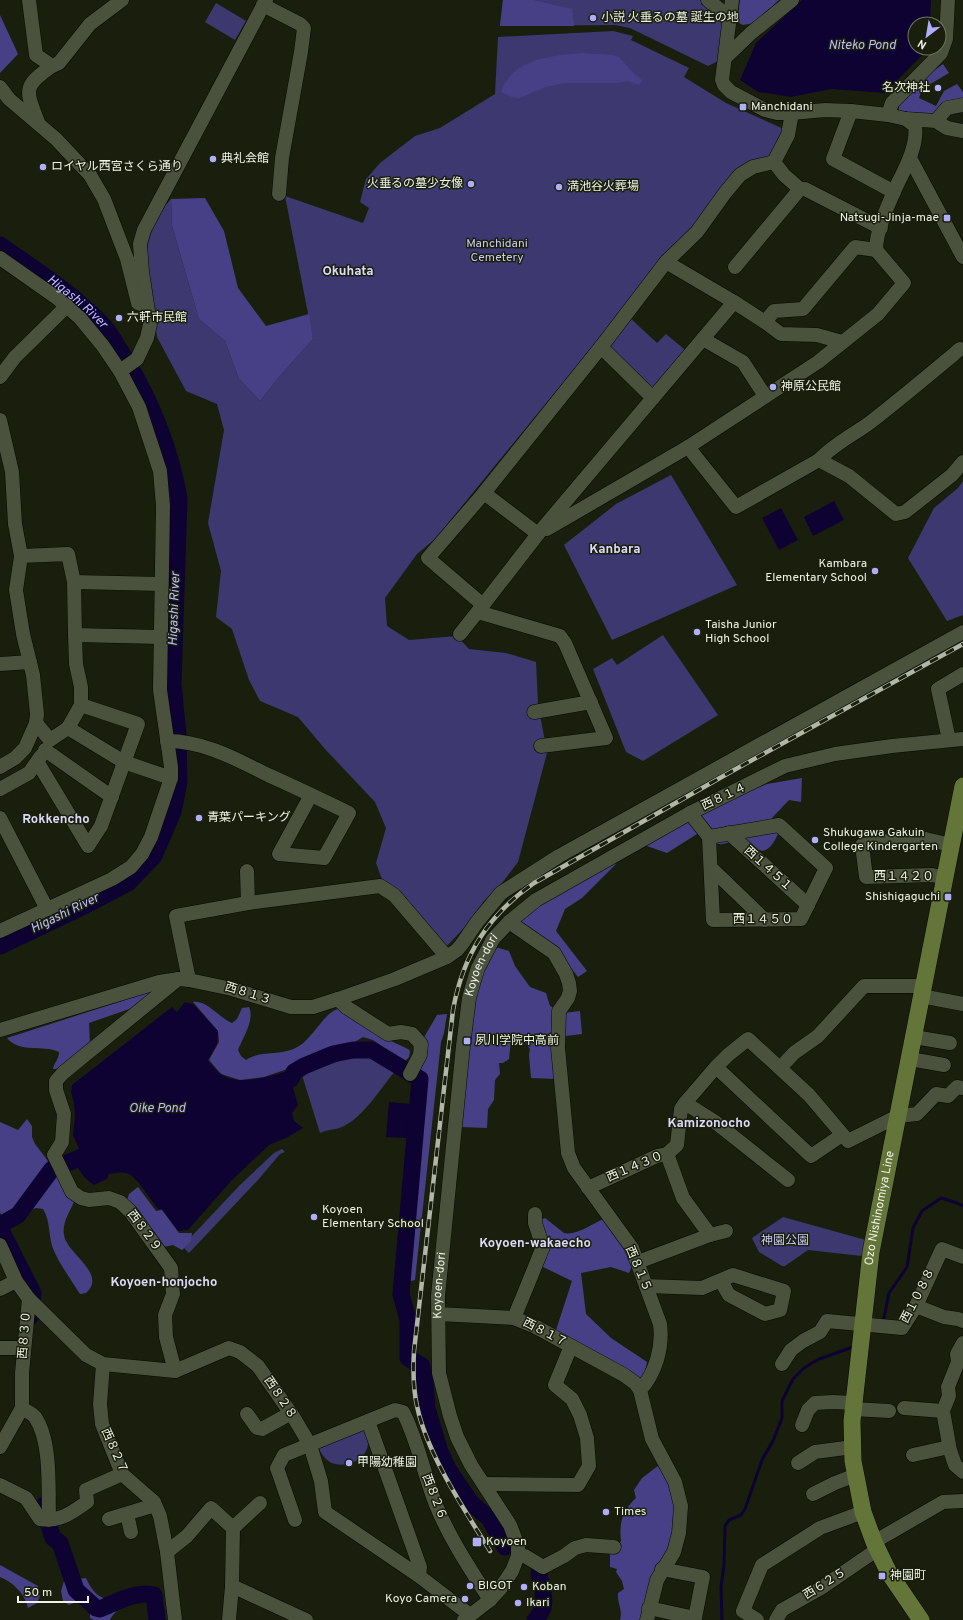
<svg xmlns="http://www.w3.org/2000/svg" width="963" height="1620" viewBox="0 0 963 1620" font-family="Overpass,'Noto Sans JP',sans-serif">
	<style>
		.green { fill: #3d3870 }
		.forest { fill: #474086 }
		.water { fill: #0e0233 }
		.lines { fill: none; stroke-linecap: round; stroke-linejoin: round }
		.stream { stroke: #0e0233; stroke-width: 3 }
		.river { stroke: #0e0233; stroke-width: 17 }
		.minor-casing { stroke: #050900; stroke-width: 15 }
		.major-casing { stroke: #050900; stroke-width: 18 }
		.minor { stroke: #4a513c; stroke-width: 14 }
		.major { stroke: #647539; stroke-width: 17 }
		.rail-casing { stroke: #b1b6a8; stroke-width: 4.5 }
		.rail { stroke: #1a1f0d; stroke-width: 3; stroke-dasharray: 9; stroke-linecap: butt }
		.poi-dot { fill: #b0aefa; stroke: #1a1f0d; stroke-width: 1.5 }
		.labels { text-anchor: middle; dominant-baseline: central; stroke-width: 3; stroke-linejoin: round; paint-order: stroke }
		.poi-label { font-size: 12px; fill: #eef3e6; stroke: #1a1f0d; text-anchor: start }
		.park-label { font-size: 12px; fill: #cacaf4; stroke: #1a1f0d }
		.street-label { font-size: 12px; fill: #eef3e6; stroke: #1a1f0d }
		.water-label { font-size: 13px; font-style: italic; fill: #bebdfa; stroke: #1a1f0d }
		.neighbourhood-label { font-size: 13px; font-weight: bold; fill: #dbdbf8; stroke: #1a1f0d }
	</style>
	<rect width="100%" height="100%" fill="#1a1f0d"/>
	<g class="green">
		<polygon points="503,0 700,0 723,17 718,61 708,66 630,28 615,25 500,26"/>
		<polygon points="216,3 246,21 235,40 205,22"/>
		<polygon points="613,31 633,36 631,40 689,68 684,77 726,103 786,130 772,158 749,163 695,229 664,259 435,539 417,554 385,598 387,626 409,640 457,636 469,649 506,653 536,662 538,703 547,753 518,862 502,883 484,901 464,928 445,948 383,882 376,863 386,828 375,802 325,749 298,717 260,701 249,680 232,629 216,617 221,571 208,523 224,430 217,404 186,391 157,337 154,316 145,275 148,244 156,216 171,199 172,226 199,319 225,341 239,379 260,401 279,377 313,339 285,196 363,223 369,208 360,202 366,179 380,163 415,136 440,128 495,94 498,37"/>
		<polygon points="629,317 657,343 666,334 684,349 684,355 653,390 608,346"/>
		<polygon points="671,475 737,585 612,640 564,545 616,504"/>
		<polygon points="963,481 963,615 947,621 908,558 934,508 958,488"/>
		<polygon points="663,635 718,715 643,761 626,752 593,669 612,658 617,665"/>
		<path d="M355 1055H365L395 1071C382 1087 363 1117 344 1126 337 1130 328 1129 320 1133L302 1075Z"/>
		<polygon points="282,1149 285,1152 280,1154 258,1180 189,1253 184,1248 191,1242 191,1237 240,1185 274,1153"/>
		<polygon points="783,1217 873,1242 871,1257 808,1250 785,1266 782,1266 759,1252 752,1238"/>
		<path d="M365 1427C366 1431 368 1436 368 1440 370 1458 348 1469 332 1463 325 1460 321 1453 318 1447Z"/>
	</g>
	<g class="forest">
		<polygon points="503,0 533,0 572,9 574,26 500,26"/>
		<polygon points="740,0 779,0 754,23 743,25 737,22"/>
		<polygon points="0,15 18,54 0,73"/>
		<path d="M582 53 612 55 619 57 634 74 640 78 642 81 639 85 628 81 617 83H564L546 87 519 98 512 97 501 92C513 58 551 56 582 53Z"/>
		<polygon points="943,64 949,73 922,89 919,98 936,106 944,91 957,84 963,92 963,98 935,115 898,112 900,103 932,72"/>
		<polygon points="205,198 224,231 238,288 266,326 309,314 313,339 279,377 260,401 239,379 225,341 199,319 172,226 171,199"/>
		<path d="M802 778 801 802 789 800 772 818 779 832C764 864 759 846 735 842 730 841 724 845 719 844 712 843 704 837 697 834L667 853 644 845 721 803 767 784Z"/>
		<polygon points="610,860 616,864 582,898 565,909 556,931 587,971 578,977 557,950 520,921 529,912"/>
		<polygon points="494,948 499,948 509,951 515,966 530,987 546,993 550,1006 564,1013 580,1011 582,1034 566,1036 552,1045 556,1079 531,1078 529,1055 530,1049 521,1037 511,1040 509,1059 503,1063 499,1063 500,1074 495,1080 494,1100 488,1109 487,1128 460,1127 471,1022 479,983"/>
		<path d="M156 990 138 1006 89 1023 90 1047 57 1069H53C54 1063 59 1059 59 1052 43 1044 20 1054 7 1038Z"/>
		<path d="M193 1002C207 1000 219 1018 232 1023L237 1019 242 1008 249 1007C255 1020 243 1037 238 1050L241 1056 246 1060C263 1049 282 1057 299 1046 312 1039 326 1010 339 1009L380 1036 408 1049 410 1051 409 1057 404 1062 373 1040 363 1037 338 1052 264 1077 240 1080 221 1074 209 1060 219 1042 218 1031Z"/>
		<polygon points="447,1014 444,1033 441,1042 415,1280 407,1282 405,1292 411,1300 407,1303 398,1301 395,1296 419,1081 412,1078 423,1039 437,1015"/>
		<path d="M27 1119 32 1126V1137L35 1144 45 1157 74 1202C69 1213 62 1223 64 1235 66 1253 108 1274 86 1293L80 1294C71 1280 61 1266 54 1251 48 1238 51 1221 43 1209L36 1208 3 1220 0 1212V1122L18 1130Z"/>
		<polygon points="138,1187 156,1211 162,1210 179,1233 192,1233 191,1242 182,1250 173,1245 164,1247 127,1200 129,1194"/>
		<path d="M545 1218 564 1233C576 1236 592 1224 603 1219L627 1248 633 1264 629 1273 611 1267 581 1273 586 1314 611 1338 647 1362 645 1372 642 1378 637 1379 556 1330 572 1281 539 1265V1220Z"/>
		<path d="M658 1466C662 1472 668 1478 670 1484 674 1498 677 1529 672 1543 661 1569 644 1591 641 1620H620C623 1609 617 1604 618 1593L624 1589 622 1581 616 1572 617 1569 610 1567V1554L621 1541C619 1523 622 1511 636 1498L634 1490 642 1478Z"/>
		<path d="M0 1565 38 1586V1593L40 1596 37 1603 28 1608C25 1594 13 1582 0 1577Z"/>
		<path d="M86 1578C93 1593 99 1599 116 1601L118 1608C116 1613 112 1615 110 1620H94L90 1618C91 1606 86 1607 76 1602L69 1605 63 1601 61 1591 64 1581Z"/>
	</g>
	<g class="water">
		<polygon points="802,0 931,0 930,24 915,24 915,48 929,48 885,93 831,89 791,97 758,92 740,80 756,43"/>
		<polygon points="834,501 844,520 813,536 804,517"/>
		<polygon points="781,508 798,540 779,550 762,518"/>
		<path d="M185 1002 193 1004 218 1031 217 1044 208 1060C212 1065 216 1071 221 1074 238 1087 270 1076 288 1071L298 1105 292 1113 294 1121 303 1128 288 1137 269 1145 232 1180 188 1230 178 1231 162 1209H158C151 1200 138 1179 129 1174 122 1171 115 1173 109 1174L107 1179 94 1185C86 1180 75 1168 75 1158 76 1155 78 1152 79 1149L73 1135 75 1117 74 1103 71 1092 72 1085 172 1007 177 1012Z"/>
		<polygon points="389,1102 411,1104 408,1138 386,1137"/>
	</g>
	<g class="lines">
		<g class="stream">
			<polyline points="883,1323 889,1293 907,1267 913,1228 922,1211 941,1198 957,1203 963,1206"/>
			<polyline points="722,1620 721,1587 724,1565 725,1526 729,1520 741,1515 745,1509 762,1460 773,1441 782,1418 782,1401 793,1379 804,1368 819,1359 853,1347"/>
		</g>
		<g class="river">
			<path id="s1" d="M0 245C34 269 71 292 101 323 110 332 117 346 125 358 151 401 170 448 179 498L173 684 178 735 179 782 173 812 154 856 128 883 86 905 0 946"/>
			<polyline points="291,1079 294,1072 304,1066 333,1054 353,1050 372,1050 420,1079 401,1294 408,1320 408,1358 422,1366 425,1383 427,1408 439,1449 448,1469 471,1503 489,1518 505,1547"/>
			<polyline points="0,1225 18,1215 52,1169 84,1156"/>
			<polyline points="0,1228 33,1293 31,1316"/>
			<path d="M44 1505 45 1514 53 1538 60 1543 76 1590 96 1608 100 1609C117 1602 135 1591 154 1595L157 1620"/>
			<path d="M535 1620C550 1605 542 1592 539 1573"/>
		</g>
		<defs>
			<g id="minor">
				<path d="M29 0 36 55 52 66C22 87 26 90 38 122"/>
				<polyline points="708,0 730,18"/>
				<polyline points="732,0 722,80 724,85 731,92 765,110 777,113 792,113 825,110 851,111 888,115 906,119 936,121 947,128 963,131"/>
				<polyline points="263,5 300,24 304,28 301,52 282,158 279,194"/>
				<polyline points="726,57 751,33 792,0"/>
				<polyline points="52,66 59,63 90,24 122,0"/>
				<polyline points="0,87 9,99 56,139 90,175 104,199 127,259 138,303 141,304"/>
				<polyline points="851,111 833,159 894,192"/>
				<polyline points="888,115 892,103 941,53 946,39 948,0"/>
				<polyline points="936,121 947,108 963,105"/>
				<polyline points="910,158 963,257"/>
				<polyline points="774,162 784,175 800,189 805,189 881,228"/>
				<polyline points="774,162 788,135 792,113"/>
				<polyline points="0,258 57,298 80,318 103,346 120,371 139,407 160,471 163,506 160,690 171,767 171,778 151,837 142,854 131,867 112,879 0,931"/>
				<polyline points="666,262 734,302 765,322 781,334 817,335 842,342"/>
				<polyline points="735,267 800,189"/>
				<polyline points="734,302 538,534 483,605 428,558 484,493 601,347 666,262 697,232 725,193 740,175 753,167 774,162"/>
				<polyline points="765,322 774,311 803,309 855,247 876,250"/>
				<polyline points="703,339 743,362 765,396"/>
				<polyline points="601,347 653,398"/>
				<polyline points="120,371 137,359 147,338 150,324 142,272 140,244 144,230 266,0"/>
				<polyline points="0,377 15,357 67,306"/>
				<polyline points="0,420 12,472 15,524 21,556 16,590 23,634 33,675 37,714 36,723 25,748 15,758 0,767"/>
				<path d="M688 447 736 507 819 460C833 445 851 436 868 424 899 400 930 374 960 349"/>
				<polyline points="819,460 849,476 896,514 905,512 952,475 963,462"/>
				<polyline points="484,493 538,534"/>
				<path d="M547 529 688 447 818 362 878 314 904 283 876 250C876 230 889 203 897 185 905 169 918 145 915 126L906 119"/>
				<polyline points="21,556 68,554 74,582"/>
				<polyline points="478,612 560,636 565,643 606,738 541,746"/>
				<polyline points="460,634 483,605"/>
				<polyline points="75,635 74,582 161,584"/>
				<polyline points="0,664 30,662"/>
				<polyline points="534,712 591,702"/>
				<polyline points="36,723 50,740 68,728 124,762 171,778"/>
				<polyline points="68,728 81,705 81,687 76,664 75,635 160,637"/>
				<polyline points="949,740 938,689 963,674"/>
				<path d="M167 741C204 741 236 759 268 775 295 787 322 800 349 813L324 858 279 854 311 795"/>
				<polyline points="45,750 112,797"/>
				<polyline points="38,763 88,846 101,826 138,724 81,705"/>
				<polyline points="0,789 29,773 41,756"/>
				<polyline points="690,813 709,837 713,920 801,919 826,868 779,825 709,837"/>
				<polyline points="0,818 47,909"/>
				<polyline points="729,833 808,905"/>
				<polyline points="711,868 765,920"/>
				<polyline points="247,871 248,903"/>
				<polyline points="945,878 932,875 866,877 862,845 917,837 951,845"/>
				<path d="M509 922 554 953 566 974 569 983 570 991 568 998 559 1011 558 1048 568 1153 574 1168 632 1248 660 1324C663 1347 656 1373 640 1390L652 1439 675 1482 681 1506 679 1533 674 1552 657 1580 647 1620"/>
				<polyline points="189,980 176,916 248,903 380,886 394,895 447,957"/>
				<polyline points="921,996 963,1004"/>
				<polyline points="338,999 346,1007 388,1034 401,1032 412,1034 421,1044 420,1055 410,1074"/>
				<polyline points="0,1030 159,982 179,979 189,980 232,989 291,1007 313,1007 338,999 395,979 447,957 457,950 462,944 477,922 501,893 559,856 963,632"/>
				<polyline points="914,1037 950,1043"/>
				<polyline points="910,1059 944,1065"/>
				<polyline points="780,1068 794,1053 818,1036 864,986 923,986"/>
				<polyline points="685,1103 716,1067"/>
				<polyline points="842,1135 811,1156 716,1067 728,1055 748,1039 809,1095 848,1141 898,1116 917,1114 936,1094 948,1096 957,1087 963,1088"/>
				<polyline points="588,1188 657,1156 667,1154 677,1145 681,1109 685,1103 715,1122 788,1180"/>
				<polyline points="710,1235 726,1231"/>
				<polyline points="0,1245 16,1281 29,1299 22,1373 22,1408 0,1447"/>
				<polyline points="638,1262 710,1235 683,1198 667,1154"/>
				<polyline points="646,1286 702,1288 733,1275 784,1291 780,1310 765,1314 729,1295 721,1281"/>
				<polyline points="0,1289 16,1281"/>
				<polyline points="29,1299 86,1355 103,1364 175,1371 229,1348 240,1352 258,1366 294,1418 310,1445 321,1481 325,1512 419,1576 470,1615"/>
				<polyline points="916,1306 944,1317 958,1319 963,1321"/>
				<polyline points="438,1314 514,1318 536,1327 624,1375 635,1383 640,1390"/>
				<polyline points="514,1318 543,1247 535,1223 535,1214"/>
				<polyline points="963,1343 957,1354 958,1362 948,1387 949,1396 943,1411 950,1450 955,1465 963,1472"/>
				<polyline points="0,1348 24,1348"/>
				<polyline points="103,1364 100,1404 102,1424 122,1474 154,1502 160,1516 167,1552 175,1620"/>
				<polyline points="782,1364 791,1350 803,1341 820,1332 827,1321 902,1328 916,1306 942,1249 963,1257"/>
				<polyline points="175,1371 166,1337 165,1315 173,1294 171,1268 130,1211 120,1202 109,1198 89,1200 81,1198 72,1192 54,1155 62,1142 64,1114 56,1090 56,1081 63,1073 178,979"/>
				<path d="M22 1408C26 1411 32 1413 35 1417 52 1442 48 1490 49 1520"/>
				<polyline points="904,1408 943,1411"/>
				<polyline points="853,1409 889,1411"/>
				<polyline points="247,1414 257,1428 262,1429 291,1413"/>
				<polyline points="368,1421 420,1567 419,1576"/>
				<polyline points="802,1425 808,1410 815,1403 833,1402 854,1403"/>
				<polyline points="913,1455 949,1447"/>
				<polyline points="798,1463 815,1452 853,1447"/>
				<polyline points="484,1484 578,1485 589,1466 587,1438 580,1415 572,1399 555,1385 571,1346"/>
				<path d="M0 1485 26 1498 40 1519C60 1522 71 1513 87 1502L86 1490 122 1474"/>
				<polyline points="813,1494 835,1483 856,1475"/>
				<polyline points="127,1514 131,1532"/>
				<polyline points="109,1519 155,1505"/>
				<path d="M295 1520 277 1468 284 1455 395 1410 403 1412C418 1441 424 1475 436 1505 450 1539 470 1569 490 1600"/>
				<polyline points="233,1528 260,1503"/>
				<polyline points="874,1542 943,1502 963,1501"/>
				<polyline points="167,1552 187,1536 211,1508 233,1528 232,1586 229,1620"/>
				<polyline points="518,1556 525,1556 543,1567 564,1556 575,1548 586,1545 614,1547"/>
				<polyline points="232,1586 306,1620"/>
				<polyline points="649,1608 695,1618 703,1577 662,1569"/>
				<path id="s2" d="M464 1620 490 1600 500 1589 512 1571 518 1556V1546L510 1525 471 1465 457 1437 450 1416 439 1373 438 1296 463 1046 469 998 475 977 478 968 493 939 509 922 536 900 690 813 785 766 835 754 892 746 963 739"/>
				<polyline points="757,1620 743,1611 762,1565 820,1528 863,1512"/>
				<polyline points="776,1620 782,1610 821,1588 878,1549"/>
			</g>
			<g id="major">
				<path id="s3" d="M921 1620 889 1573 874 1542 863 1512 853 1461 852 1421 871 1252 963 786"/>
			</g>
		</defs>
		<use href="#minor" class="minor-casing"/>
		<use href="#major" class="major-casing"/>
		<use href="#minor" class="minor"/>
		<use href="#major" class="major"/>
		<defs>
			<path id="rail" d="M490 1551C464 1509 427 1454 417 1406 413 1388 413 1369 414 1351L453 1010C463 955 488 915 534 883L734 770 963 644"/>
		</defs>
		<use href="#rail" class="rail-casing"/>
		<use href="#rail" class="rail"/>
	</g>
	<g class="poi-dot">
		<circle cx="593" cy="18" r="4"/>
		<circle cx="938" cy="88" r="4"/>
		<rect x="739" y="103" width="8" height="8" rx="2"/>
		<circle cx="213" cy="159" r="4"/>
		<circle cx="43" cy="167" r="4"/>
		<circle cx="471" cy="184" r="4"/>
		<circle cx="559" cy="187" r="4"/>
		<rect x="943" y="214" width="8" height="8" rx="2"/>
		<circle cx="119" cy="318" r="4"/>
		<circle cx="773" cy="387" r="4"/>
		<circle cx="875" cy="571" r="4"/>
		<circle cx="697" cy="632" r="4"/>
		<circle cx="199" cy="818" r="4"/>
		<circle cx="815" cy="840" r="4"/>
		<rect x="944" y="893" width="8" height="8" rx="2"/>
		<rect x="463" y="1037" width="8" height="8" rx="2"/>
		<circle cx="314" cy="1217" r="4"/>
		<circle cx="349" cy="1463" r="4"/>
		<circle cx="606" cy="1512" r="4"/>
		<rect x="472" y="1537" width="10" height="10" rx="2"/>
		<rect x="878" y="1572" width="8" height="8" rx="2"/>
		<circle cx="470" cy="1586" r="4"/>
		<circle cx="524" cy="1587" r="4"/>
		<circle cx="465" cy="1599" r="4"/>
		<circle cx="518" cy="1603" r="4"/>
	</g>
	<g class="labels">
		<g class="poi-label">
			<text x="601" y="18">小説 火垂るの墓 誕生の地</text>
			<text x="930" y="88" text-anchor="end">名次神社</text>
			<text x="751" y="107">Manchidani</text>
			<text x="221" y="159">典礼会館</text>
			<text x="51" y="167">ロイヤル西宮さくら通り</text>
			<text x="463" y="184" text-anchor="end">火垂るの墓少女像</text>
			<text x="567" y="187">満池谷火葬場</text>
			<text x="939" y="218" text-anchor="end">Natsugi-Jinja-mae</text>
			<text x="127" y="318">六軒市民館</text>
			<text x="781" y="387">神原公民館</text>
			<text x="867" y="564" text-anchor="end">Kambara<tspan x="867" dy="14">Elementary School</tspan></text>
			<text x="705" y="625">Taisha Junior<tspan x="705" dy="14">High School</tspan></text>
			<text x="207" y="818">青葉パーキング</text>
			<text x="823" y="833">Shukugawa Gakuin<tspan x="823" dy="14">College Kindergarten</tspan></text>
			<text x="940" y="897" text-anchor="end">Shishigaguchi</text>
			<text x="475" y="1041">夙川学院中高前</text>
			<text x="322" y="1210">Koyoen<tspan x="322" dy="14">Elementary School</tspan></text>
			<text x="357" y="1463">甲陽幼稚園</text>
			<text x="614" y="1512">Times</text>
			<text x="486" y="1542">Koyoen</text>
			<text x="890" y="1576">神園町</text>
			<text x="478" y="1586">BIGOT</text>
			<text x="532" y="1587">Koban</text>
			<text x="457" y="1599" text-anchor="end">Koyo Camera</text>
			<text x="526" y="1603">Ikari</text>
		</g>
		<g class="park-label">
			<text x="497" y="244">Manchidani<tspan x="497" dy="14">Cemetery</tspan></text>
			<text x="785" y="1241">神園公園</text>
		</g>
		<g class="street-label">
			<text transform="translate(724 797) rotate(-25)">西８１４</text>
			<text transform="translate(768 869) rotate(42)">西１４５１</text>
			<text x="904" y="877">西１４２０</text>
			<text x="763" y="920">西１４５０</text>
			<text stroke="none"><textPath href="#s2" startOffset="699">Koyoen-dori</textPath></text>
			<text transform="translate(248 994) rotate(17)">西８１３</text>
			<text transform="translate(635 1167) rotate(-23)">西１４３０</text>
			<text stroke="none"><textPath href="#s3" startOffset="430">Ozo Nishinomiya Line</textPath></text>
			<text transform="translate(144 1231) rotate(53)">西８２９</text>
			<text transform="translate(638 1269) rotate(67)">西８１５</text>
			<text stroke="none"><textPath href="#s2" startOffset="375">Koyoen-dori</textPath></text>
			<text transform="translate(918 1296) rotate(-63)">西１０８８</text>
			<text transform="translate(545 1333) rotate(27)">西８１７</text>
			<text transform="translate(25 1335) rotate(-85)">西８３０</text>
			<text transform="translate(280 1398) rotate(56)">西８２８</text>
			<text transform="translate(114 1451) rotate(66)">西８２７</text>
			<text transform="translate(434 1497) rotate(69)">西８２６</text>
			<text transform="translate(825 1584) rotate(-32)">西６２５</text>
		</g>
		<g class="water-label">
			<text x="862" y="46">Niteko Pond</text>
			<text stroke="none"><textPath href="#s1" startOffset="96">Higashi River</textPath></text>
			<text transform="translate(175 609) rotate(-88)">Higashi River</text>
			<text transform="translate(65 914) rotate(-26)">Higashi River</text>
			<text x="157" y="1109">Oike Pond</text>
		</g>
		<g class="neighbourhood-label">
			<text x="348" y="272">Okuhata</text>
			<text x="615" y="550">Kanbara</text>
			<text x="56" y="820">Rokkencho</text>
			<text x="709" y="1124">Kamizonocho</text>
			<text x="535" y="1244">Koyoen-wakaecho</text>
			<text x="164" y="1283">Koyoen-honjocho</text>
		</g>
	</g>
	<g transform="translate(927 36) rotate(211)"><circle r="19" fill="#1a1f0d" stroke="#6f7464"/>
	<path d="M0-3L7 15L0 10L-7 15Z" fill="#b0aefa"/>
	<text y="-6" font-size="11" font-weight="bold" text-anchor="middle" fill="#eef3e6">N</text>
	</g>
	<path d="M18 1596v6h70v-6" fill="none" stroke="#eef3e6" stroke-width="2"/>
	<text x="24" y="1596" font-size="12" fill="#eef3e6" stroke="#1a1f0d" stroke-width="3" paint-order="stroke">50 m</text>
</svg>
